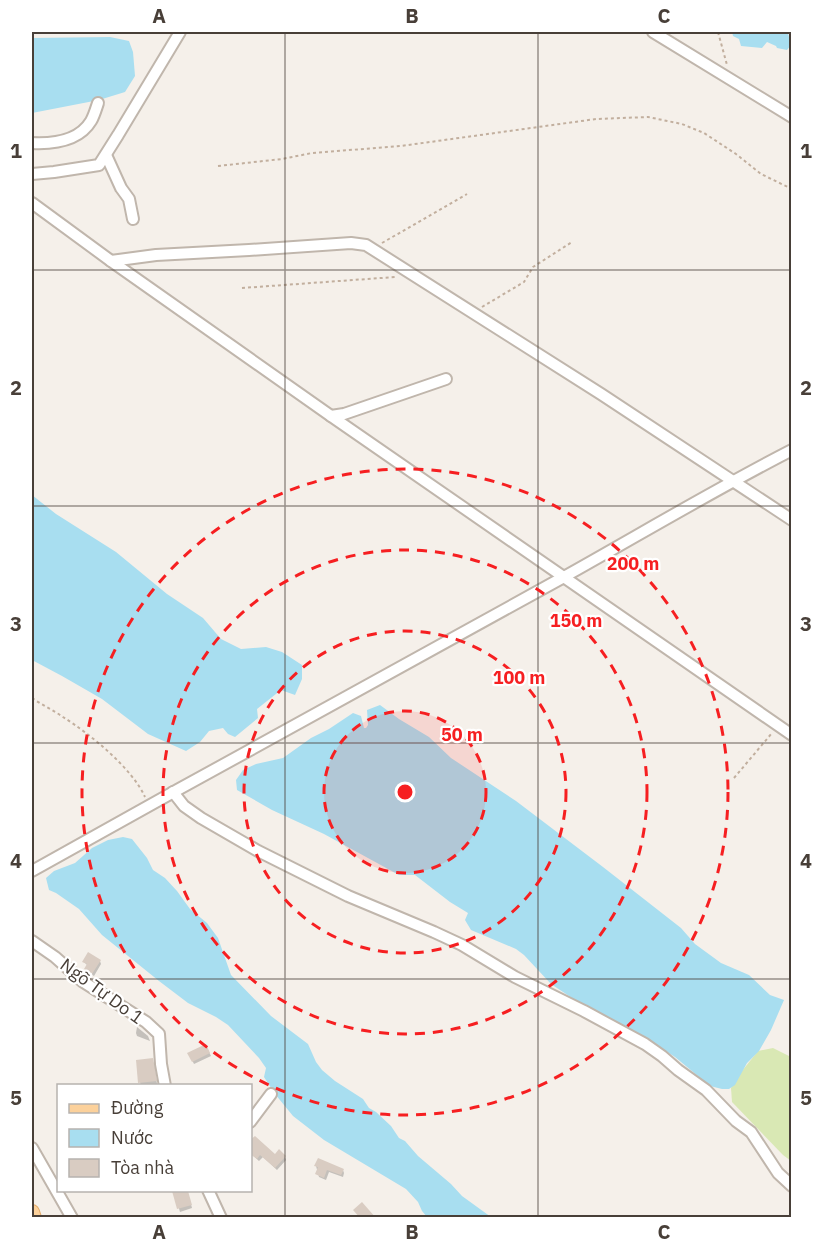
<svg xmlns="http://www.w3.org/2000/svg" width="823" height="1249" viewBox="0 0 823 1249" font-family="'IBM Plex Sans',sans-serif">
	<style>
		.green { fill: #d9e8b4 }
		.water { fill: #a8def0 }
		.shadow { fill: #0003 }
		.building { fill: #d9ccc2 }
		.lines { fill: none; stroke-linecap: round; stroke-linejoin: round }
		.minor-casing { stroke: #c0b6ac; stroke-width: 14 }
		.major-casing { stroke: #e2ab6a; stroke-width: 16 }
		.path { stroke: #c2af9e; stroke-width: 2; stroke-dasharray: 3 3; stroke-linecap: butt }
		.minor { stroke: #fff; stroke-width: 10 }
		.major { stroke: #fcd19b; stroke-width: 14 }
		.grid { fill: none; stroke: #483f38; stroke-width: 1.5; stroke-opacity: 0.55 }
		.ring { fill: none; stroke: #f61f21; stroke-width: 3; stroke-dasharray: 10 8 }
		.labels { text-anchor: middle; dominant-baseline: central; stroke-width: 4.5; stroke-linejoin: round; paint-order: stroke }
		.street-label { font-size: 18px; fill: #483f38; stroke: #fff }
		.centre { fill: #f61f21; stroke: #fff; stroke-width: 3 }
		.ring-label { font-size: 18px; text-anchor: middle; font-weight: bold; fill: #f61f21; stroke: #fff; stroke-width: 4.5; stroke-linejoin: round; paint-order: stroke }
		.neatline { fill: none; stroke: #483f38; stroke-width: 2 }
		.grid-label { font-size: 20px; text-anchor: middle; font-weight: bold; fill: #483f38 }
	</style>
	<rect width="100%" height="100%" fill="#f5f0ea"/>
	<polygon class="green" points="773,1048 791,1057 791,1161 783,1155 732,1102 731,1088 738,1076 758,1051"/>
	<g class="water">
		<polygon points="732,32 759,32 763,34 785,32 788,33 791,45 787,50 777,48 776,46 767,42 762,48 741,46 739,39 733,36"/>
		<polygon points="110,37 129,41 133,52 135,76 125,92 99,100 32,113 32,38"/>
		<polygon points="32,495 56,514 116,552 167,594 203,618 221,639 241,649 266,647 282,652 302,665 302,679 295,695 281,690 257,709 258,718 235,737 228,734 223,728 209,731 200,742 186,751 148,734 102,699 62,676 32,660"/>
		<polygon points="380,705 399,719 429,737 451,758 516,801 603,867 681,928 695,944 721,963 749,975 770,995 784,1000 771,1030 759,1051 747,1063 735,1085 729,1089 722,1089 710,1086 675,1057 638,1033 581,1004 551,984 524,955 516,949 471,930 465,920 468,913 450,902 415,875 399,875 324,834 272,810 237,790 236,780 243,770 256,764 283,758 311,738 329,729 353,713 361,716 364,728 366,728 368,725 367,710"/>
		<polygon points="123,837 132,839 147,858 153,870 165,878 177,891 190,909 207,923 218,938 231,975 271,1016 308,1044 316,1062 322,1070 335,1081 363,1099 369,1108 376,1112 391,1126 399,1138 405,1141 418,1156 451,1184 462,1196 491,1217 427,1217 422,1211 418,1202 406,1189 324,1140 293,1116 275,1094 264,1077 266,1068 259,1058 228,1025 216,1017 188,1003 159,981 102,935 79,909 56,893 49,890 46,878 54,871 75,863 92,848 108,840"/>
	</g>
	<g class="shadow">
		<polygon points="100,961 101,964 94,976 87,972 86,969 88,966 84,962"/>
		<polygon points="137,1027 148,1036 150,1041 137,1036 136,1033"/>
		<polygon points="206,1046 211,1056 194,1064 189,1054"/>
		<polygon points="154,1062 157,1084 141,1085 140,1082"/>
		<polygon points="250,1153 285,1157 286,1160 277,1170 263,1157 259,1161"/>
		<polygon points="316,1166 343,1170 344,1173 343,1177 329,1172 326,1180 319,1177"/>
		<polygon points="187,1190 192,1208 180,1212 174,1191"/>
	</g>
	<g class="building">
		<polygon points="88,952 101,960 92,974 84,969 87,964 82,962"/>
		<polygon points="206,1044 210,1053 192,1062 187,1053"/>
		<polygon points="153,1058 157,1081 138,1083 136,1060"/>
		<polygon points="255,1136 275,1154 279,1149 286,1156 275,1168 260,1155 257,1159 250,1154 250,1140"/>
		<polygon points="318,1158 344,1169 341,1175 327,1170 324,1178 315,1174 318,1167 314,1166"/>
		<polygon points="172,1191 188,1191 192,1205 177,1209"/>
		<polygon points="362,1202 376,1218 360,1218 353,1210"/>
	</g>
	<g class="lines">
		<defs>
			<g id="minor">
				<polyline points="653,32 792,117"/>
				<path d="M32 143C53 144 79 141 91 121 94 116 96 109 98 103"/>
				<polyline points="106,155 121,188 129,199 133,219"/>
				<polyline points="32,174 54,172 99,165 118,135 180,32"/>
				<polyline points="32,203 111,261 331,416 792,735"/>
				<polyline points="111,261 156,255 249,250 351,243 366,245 601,394 792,520"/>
				<polyline points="331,416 344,414 446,379"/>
				<polyline points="173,792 184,806 201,818 258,851 348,896 434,932 462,945 515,977 584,1011 645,1044 662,1056 678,1070 706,1090 736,1121 751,1132 778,1173 792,1186"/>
				<path d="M32 871C208 772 386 676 562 578 639 535 714 490 792 450"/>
				<polyline points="32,941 55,957 82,981 146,1022 159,1034 161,1064 165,1086"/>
				<polyline points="250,1122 271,1094"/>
				<polyline points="32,1148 72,1218"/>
				<polyline points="208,1190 221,1218"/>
			</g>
			<polyline id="major" points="32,1212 34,1218"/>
		</defs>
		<use href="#minor" class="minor-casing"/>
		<use href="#major" class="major-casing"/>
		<g class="path">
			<polyline points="718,32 727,65"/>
			<polyline points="218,166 282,159 312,153 401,146 596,119 648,117 682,124 704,133 736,154 761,174 792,189"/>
			<polyline points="382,243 467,194"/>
			<polyline points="242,288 395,277"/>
			<polyline points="482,307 524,282 533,267 572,242"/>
			<path d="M32 698C42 705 53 710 63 717 90 734 132 768 145 797"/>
			<polyline points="734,778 772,733"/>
		</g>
		<use href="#minor" class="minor"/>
		<use href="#major" class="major"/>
	</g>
	<path class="grid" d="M285 32V1218M538 32V1218M32 270H792M32 506H792M32 743H792M32 979H792"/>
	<circle cx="405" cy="792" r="81" fill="#f61f21" fill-opacity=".12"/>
	<g class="ring">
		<circle cx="405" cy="792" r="81"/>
		<circle cx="405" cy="792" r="161"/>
		<circle cx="405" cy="792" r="242"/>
		<circle cx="405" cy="792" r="323"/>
	</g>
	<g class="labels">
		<g class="street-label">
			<text transform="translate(102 991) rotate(36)">Ngõ Tự Do 1</text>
		</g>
	</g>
	<circle cx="405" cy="792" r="9" class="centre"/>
	<g class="ring-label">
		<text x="633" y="570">200 m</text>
		<text x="576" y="627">150 m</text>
		<text x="519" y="684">100 m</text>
		<text x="462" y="741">50 m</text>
	</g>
	<rect width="823" height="1249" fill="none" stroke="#ffffff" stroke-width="66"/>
	<rect x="57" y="1084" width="195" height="108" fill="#ffffff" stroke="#b6b2af" stroke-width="1.5"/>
	<rect x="69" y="1104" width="30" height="9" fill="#fcd19b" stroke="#b6b2af" stroke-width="1.5"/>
	<text x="111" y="1114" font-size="18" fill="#483f38">Đường</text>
	<rect x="69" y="1129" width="30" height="18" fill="#a8def0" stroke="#b6b2af" stroke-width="1.5"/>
	<text x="111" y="1144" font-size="18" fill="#483f38">Nước</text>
	<rect x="69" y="1159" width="30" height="18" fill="#d9ccc2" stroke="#b6b2af" stroke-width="1.5"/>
	<text x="111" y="1174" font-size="18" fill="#483f38">Tòa nhà</text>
	<rect x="33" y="33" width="757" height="1183" class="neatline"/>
	<g class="grid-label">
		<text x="159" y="23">A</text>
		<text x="412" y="23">B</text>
		<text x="664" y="23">C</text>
		<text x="16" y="158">1</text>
		<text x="806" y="158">1</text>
		<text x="16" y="395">2</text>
		<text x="806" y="395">2</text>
		<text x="16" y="631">3</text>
		<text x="806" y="631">3</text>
		<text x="16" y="868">4</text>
		<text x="806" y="868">4</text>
		<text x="16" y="1105">5</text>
		<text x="806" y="1105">5</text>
		<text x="159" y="1239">A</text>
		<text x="412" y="1239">B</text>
		<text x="664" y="1239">C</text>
	</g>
</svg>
